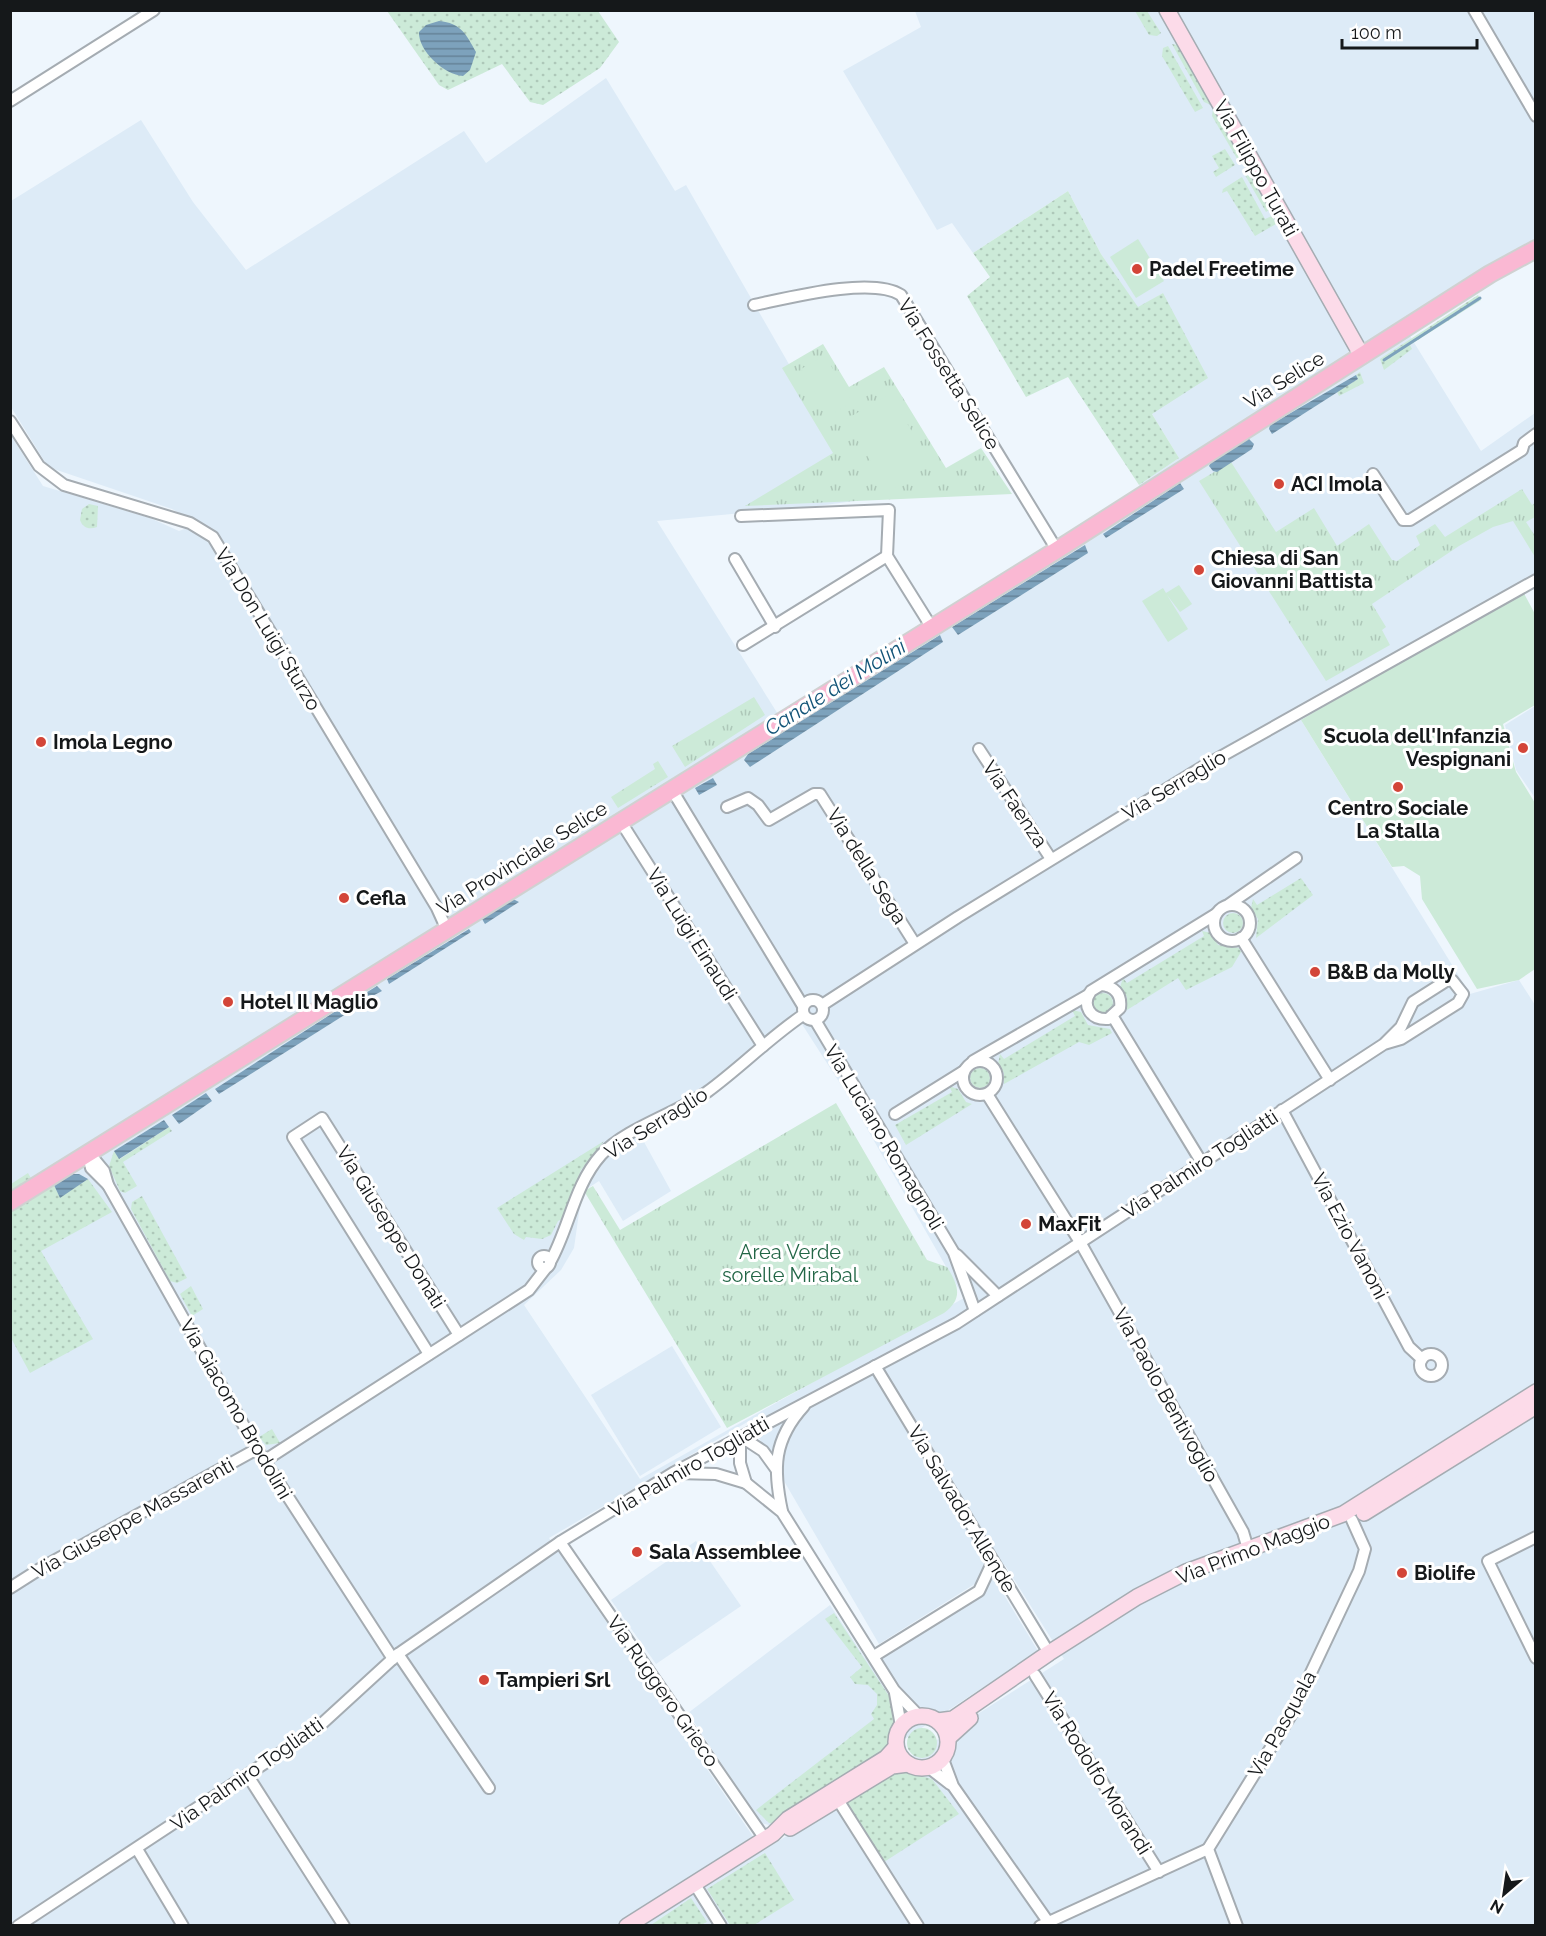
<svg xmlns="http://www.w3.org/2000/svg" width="1546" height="1936" viewBox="0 0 1546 1936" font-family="Raleway,sans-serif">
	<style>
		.built { fill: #ddebf7; fill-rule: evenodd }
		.grass { fill: url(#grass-dots) }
		.park { fill: url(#park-tufts) }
		.pitch { fill: #ccead8 }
		.water { fill: url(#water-rules) }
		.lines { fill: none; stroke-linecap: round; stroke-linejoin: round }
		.stream { stroke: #7da2bc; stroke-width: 3 }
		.street-casing { stroke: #a5acb2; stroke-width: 14 }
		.secondary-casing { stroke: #a5acb2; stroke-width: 18 }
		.primary-casing { stroke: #d0d1d1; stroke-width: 20 }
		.street { stroke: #fff; stroke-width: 10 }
		.secondary { stroke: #fcdbe9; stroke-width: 15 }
		.primary { stroke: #fab8d3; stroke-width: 16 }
		.poi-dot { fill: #d34538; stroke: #fff; stroke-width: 2 }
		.labels { text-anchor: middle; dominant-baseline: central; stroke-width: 6; stroke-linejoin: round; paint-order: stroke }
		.street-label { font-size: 20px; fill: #15181a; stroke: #fff }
		.poi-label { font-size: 20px; font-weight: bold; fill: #15181a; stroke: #fff; text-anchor: start }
		.park-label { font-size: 20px; fill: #226646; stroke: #fff }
		.water-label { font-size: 21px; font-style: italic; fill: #125377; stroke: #fff }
	</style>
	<defs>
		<pattern id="grass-dots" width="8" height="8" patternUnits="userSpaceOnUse" patternTransform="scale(1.5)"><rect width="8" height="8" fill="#ccead8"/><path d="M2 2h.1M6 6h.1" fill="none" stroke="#aec8b9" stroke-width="1.8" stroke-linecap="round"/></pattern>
		<pattern id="park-tufts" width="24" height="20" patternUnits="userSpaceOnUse" patternTransform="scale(1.5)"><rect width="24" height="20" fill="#ccead8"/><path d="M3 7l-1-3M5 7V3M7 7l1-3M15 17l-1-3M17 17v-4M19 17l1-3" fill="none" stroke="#aec8b9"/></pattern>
		<pattern id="water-rules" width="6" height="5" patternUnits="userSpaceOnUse" patternTransform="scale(1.5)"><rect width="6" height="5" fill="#7da2bc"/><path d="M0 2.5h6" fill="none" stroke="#658398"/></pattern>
	</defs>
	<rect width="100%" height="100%" fill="#eef6fd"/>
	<g class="built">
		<path d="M915 11H1535V251L1410 336 1481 451 1535 413V581L1301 720 1470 994 1519 980 1535 1005V1925H11L10 434 43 486 150 518 179 531 198 524 172 509 48 467 11 407V201L141 120 193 202 246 270 464 131 486 163 606 78 675 191 686 185 840 453 890 496 818 506 657 521 781 719 1146 496 1139 485 1179 458 1152 414 1163 293 1138 308 1101 254 1068 191 973 253 952 223 937 230 843 71 921 27ZM798 1018 850 1099 964 1298 640 1479 524 1305 561 1270 574 1248 582 1192 599 1181 623 1221 671 1191 638 1131 755 1055ZM749 1421 879 1644 1005 1565 1064 1659 763 1851 549 1538Z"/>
		<polygon points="1535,706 1535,798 1516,770 1505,725"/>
		<polygon points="672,1346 721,1427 640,1476 591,1395"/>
		<polygon points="696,1541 741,1606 656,1664 611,1600"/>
		<polygon points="993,1577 1038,1651 773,1826 761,1823 688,1713 830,1605 865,1658"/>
	</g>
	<g class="grass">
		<polygon points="387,11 598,11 619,42 600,68 543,105 530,102 502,64 448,90 439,85"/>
		<polygon points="1135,11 1147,11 1161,33 1157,36 1149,35"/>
		<polygon points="1172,44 1177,45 1211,105 1204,102"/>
		<polygon points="1168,46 1203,108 1195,112 1162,56 1163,48"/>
		<polygon points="1213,109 1240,158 1239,162 1212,116"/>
		<polygon points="1225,149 1235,165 1216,177 1213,172 1219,168 1212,156"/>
		<polygon points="1245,175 1250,176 1269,210 1266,212"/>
		<polygon points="1242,177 1265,219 1272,216 1276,224 1255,236 1227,191 1222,193 1223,189"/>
		<polygon points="1068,191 1101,254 1138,307 1163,293 1208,378 1152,414 1179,458 1139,485 1068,377 1026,397 967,296 990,277 973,253"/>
		<polygon points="1478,295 1481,300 1410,345 1412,349 1384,370 1380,359"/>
		<polygon points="1360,372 1364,383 1339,396 1337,392 1358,379 1356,375"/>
		<path d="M89 504 98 506 97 527C89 530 83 528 80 520L82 509Z"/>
		<polygon points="1301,878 1313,895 1256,938 1258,919 1251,908 1253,899 1257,905"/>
		<circle cx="1233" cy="923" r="10"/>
		<polygon points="1202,931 1211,933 1218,945 1239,948 1241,952 1232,967 1186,990 1178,978 1127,1010 1127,997 1120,987 1123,978 1127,983 1204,936"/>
		<circle cx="1103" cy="1003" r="10"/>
		<polygon points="1072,1010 1081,1012 1088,1025 1110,1029 1112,1033 1089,1045 1079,1042 1004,1084 1004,1073 998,1064 1000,1054 1004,1059 1075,1016"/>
		<circle cx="980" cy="1078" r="10"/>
		<polygon points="949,1086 958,1089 966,1102 972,1104 906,1145 895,1125 952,1092"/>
		<polygon points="169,1127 172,1131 123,1162 137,1186 125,1193 120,1191 109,1166 114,1151 120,1159"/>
		<polygon points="604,1141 581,1170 564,1218 558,1221 551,1235 542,1239 526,1237 524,1240 514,1234 497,1208"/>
		<polygon points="28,1173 32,1180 11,1193 11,1184"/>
		<polygon points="88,1179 112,1212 41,1251 93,1339 30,1373 11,1338 10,1212 54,1185 60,1197"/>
		<polygon points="142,1196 187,1278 177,1283 170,1281 131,1209 132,1202"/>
		<polygon points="191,1286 203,1309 192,1316 180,1294"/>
		<polygon points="272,1429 280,1443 266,1445 259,1437"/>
		<polygon points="834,1613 893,1702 896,1725 891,1743 885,1752 775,1824 769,1823 756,1810 874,1719 871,1714 877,1705 877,1694 868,1685 855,1684 850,1677 862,1667 825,1619"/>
		<circle cx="922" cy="1743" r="15"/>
		<polygon points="895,1768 932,1779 959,1814 884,1862 845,1803"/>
		<polygon points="765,1853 794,1900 754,1925 730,1925 707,1889"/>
		<polygon points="691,1898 707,1922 701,1925 651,1925"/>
	</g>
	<g class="park">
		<polygon points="823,344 849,387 884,367 946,468 981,448 1012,494 745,506 833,453 782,368"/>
		<polygon points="1231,462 1276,532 1314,508 1337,546 1369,524 1392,560 1397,561 1420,545 1416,536 1435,524 1445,537 1522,489 1532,505 1535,503 1535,517 1526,522 1535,536 1535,557 1513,521 1493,527 1459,546 1372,604 1386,627 1382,630 1390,645 1326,681 1199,481"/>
		<polygon points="754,697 765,715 685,767 672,746"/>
		<polygon points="658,761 668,777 618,808 611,797 655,769 653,764"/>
		<path d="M836 1103 927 1260 947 1267C959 1286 963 1299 944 1313L727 1428 584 1191 593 1186 620 1230Z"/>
	</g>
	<g class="pitch">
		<polygon points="1138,239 1164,281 1136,298 1110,257"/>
		<polygon points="825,355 852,402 829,416 801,369"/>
		<polygon points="889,394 932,464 889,491 845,420"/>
		<polygon points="1179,585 1192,604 1180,612 1167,595 1188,629 1168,642 1142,601 1163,588 1166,593"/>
		<polygon points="1521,588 1535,614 1535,705 1503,724 1516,772 1535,803 1535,969 1519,980 1477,989 1422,899 1420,876 1404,866 1392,867 1301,720"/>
	</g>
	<g class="water">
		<path d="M439 21C461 23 466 34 476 52L470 70 463 76C445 75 418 51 419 32L426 25Z"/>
		<polygon points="1356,375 1358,379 1272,434 1269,429 1270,425"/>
		<polygon points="1248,438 1254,444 1252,449 1217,472 1213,471 1209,466 1211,462"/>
		<polygon points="1180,483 1184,489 1106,538 1103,534"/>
		<polygon points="1085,545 1088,553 958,635 952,627"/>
		<polygon points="940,635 943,642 750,767 744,760 748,754"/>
		<polygon points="713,778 717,785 699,795 695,788"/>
		<polygon points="513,899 519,902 485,924 482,919"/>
		<polygon points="469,929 471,932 389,984 387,979"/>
		<polygon points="377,986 382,991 365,1000 364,994"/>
		<polygon points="342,1007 347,1009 346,1014 219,1094 215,1089"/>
		<polygon points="206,1093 212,1101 179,1124 172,1115"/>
		<polygon points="164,1120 169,1127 119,1159 114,1151"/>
		<polygon points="71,1174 79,1174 88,1179 60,1198 54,1185"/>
	</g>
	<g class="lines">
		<polyline class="stream" points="1384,360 1480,298"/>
		<defs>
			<g id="street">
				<polyline points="1474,10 1536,116"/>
				<polyline points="10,101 154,10"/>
				<path d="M754 305C788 298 872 276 901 295L1057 550"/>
				<polyline points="10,421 39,466 64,485 190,523 213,537 437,908 447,930"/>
				<polyline points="1373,474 1403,520 1410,520 1522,450 1524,443 1536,434"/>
				<polyline points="741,516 889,510 887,556 932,628"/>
				<polyline points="735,559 775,627"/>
				<polyline points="743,645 887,556"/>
				<polyline points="979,749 1051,859"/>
				<polyline points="672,790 803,1006"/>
				<polyline points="727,807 748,798 758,805 769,820 814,794 820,794 915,944"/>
				<polyline points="621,822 763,1046"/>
				<polyline points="1228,905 1296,858"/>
				<circle cx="1232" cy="923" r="18"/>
				<polyline points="1241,938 1330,1080"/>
				<path d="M1101 985C1114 986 1122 994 1120 1008L1108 1019C1090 1020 1081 1005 1091 991L1216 914"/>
				<circle cx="813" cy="1010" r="10"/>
				<polyline points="822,1005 958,917 1204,766 1536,580"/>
				<polyline points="1113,1017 1202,1163"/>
				<polyline points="815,1020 954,1253 975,1311"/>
				<circle cx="980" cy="1078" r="17"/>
				<polyline points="973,1061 1088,995"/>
				<polyline points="987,1094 1080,1242 1243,1532 1248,1549"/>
				<polyline points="1282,1110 1409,1347 1422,1359"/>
				<polyline points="895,1114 964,1071"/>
				<polyline points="89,1153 104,1171 108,1185 257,1449 393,1659"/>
				<polyline points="88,1154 91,1168 108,1185"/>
				<polyline points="957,1255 998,1296"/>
				<circle cx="544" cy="1262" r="6"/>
				<path d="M550 1262C569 1229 574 1185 601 1155 626 1128 675 1114 707 1092 740 1068 769 1038 803 1015"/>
				<circle cx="1431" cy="1365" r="11"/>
				<polyline points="429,1354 293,1137 322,1118 459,1335"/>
				<polyline points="875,1366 1049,1653"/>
				<polyline points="264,1461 529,1290 546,1268"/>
				<polyline points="676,1473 716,1474 746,1483 782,1512 894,1690 919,1716"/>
				<polyline points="746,1483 740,1463 740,1436 763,1451 776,1469"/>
				<path d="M782 1511C773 1469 773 1440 804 1406"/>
				<polyline points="1536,1537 1488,1561 1536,1658"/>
				<polyline points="560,1542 765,1839"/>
				<polyline points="10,1588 43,1567 257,1449"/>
				<polyline points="398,1654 489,1788"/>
				<polyline points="874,1656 979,1591 993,1561"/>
				<polyline points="1035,1675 1159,1872"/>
				<polyline points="895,1693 901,1726"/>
				<polyline points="946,1752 944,1762 953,1786 1051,1926"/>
				<polyline points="928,1767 950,1784"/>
				<polyline points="248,1776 344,1926"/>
				<polyline points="838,1800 918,1926"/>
				<polyline points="137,1849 183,1926"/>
				<polyline points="694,1883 721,1926"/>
				<polyline points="18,1926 315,1730 398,1654 560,1542 673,1473 957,1323 1384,1044 1401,1027 1413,1002 1446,981 1452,980 1463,994 1458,1003 1401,1039 1384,1044"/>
				<polyline points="1040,1926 1208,1849"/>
				<polyline points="1237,1926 1208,1849 1291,1715 1359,1571 1365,1549 1352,1520"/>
			</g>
			<g id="secondary">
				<polyline points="1167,10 1362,356"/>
				<polyline points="1364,1513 1536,1406"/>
				<circle cx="922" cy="1742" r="26"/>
				<polyline points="938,1721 953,1719 1049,1653 1137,1597 1186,1572 1343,1514 1536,1392"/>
				<polyline points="948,1738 970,1718"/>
				<polyline points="790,1828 892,1766 908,1764"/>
				<polyline points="627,1926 773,1834 788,1819 886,1758 896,1747"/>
			</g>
			<polyline id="primary" points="10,1202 1057,550 1490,274 1536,249"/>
		</defs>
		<use href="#street" class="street-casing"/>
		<use href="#secondary" class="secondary-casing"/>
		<use href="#primary" class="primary-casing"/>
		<use href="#street" class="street"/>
		<use href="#secondary" class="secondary"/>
		<use href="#primary" class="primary"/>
	</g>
	<g class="poi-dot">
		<circle cx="1137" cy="269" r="6"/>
		<circle cx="1279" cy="484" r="6"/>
		<circle cx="1199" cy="570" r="6"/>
		<circle cx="41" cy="742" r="6"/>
		<circle cx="1523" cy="748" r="6"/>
		<circle cx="1398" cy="787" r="6"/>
		<circle cx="344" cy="898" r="6"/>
		<circle cx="1315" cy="972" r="6"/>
		<circle cx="228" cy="1002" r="6"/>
		<circle cx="1026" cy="1224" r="6"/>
		<circle cx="637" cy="1552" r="6"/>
		<circle cx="1402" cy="1573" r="6"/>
		<circle cx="484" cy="1680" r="6"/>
	</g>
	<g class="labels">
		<g class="street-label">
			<text transform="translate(1256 168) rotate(61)">Via Filippo Turati</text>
			<text transform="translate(949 374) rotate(58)">Via Fossetta Selice</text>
			<text transform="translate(1284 380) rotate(-32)">Via Selice</text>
			<text transform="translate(268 629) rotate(59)">Via Don Luigi Sturzo</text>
			<text transform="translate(1174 785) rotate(-31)">Via Serraglio</text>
			<text transform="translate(1015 804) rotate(56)">Via Faenza</text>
			<text transform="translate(522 858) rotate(-32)">Via Provinciale Selice</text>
			<text transform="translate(867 866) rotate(58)">Via della Sega</text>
			<text transform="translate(692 934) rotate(58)">Via Luigi Einaudi</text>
			<text transform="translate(656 1123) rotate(-32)">Via Serraglio</text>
			<text transform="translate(884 1137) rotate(59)">Via Luciano Romagnoli</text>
			<text transform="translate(1200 1164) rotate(-33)">Via Palmiro Togliatti</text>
			<text transform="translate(391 1227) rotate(58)">Via Giuseppe Donati</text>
			<text transform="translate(1350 1236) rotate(62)">Via Ezio Vanoni</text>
			<text transform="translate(1166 1395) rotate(61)">Via Paolo Bentivoglio</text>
			<text transform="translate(236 1409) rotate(60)">Via Giacomo Brodolini</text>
			<text transform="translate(689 1467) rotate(-30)">Via Palmiro Togliatti</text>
			<text transform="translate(962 1509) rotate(59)">Via Salvador Allende</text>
			<text transform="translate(133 1518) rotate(-29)">Via Giuseppe Massarenti</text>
			<text transform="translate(1253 1549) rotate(-21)">Via Primo Maggio</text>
			<text transform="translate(663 1691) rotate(55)">Via Ruggero Grieco</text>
			<text transform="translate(1282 1724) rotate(-61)">Via Pasquala</text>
			<text transform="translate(1097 1773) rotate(58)">Via Rodolfo Morandi</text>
			<text transform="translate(247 1774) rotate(-35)">Via Palmiro Togliatti</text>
		</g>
		<g class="poi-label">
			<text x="1149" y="269">Padel Freetime</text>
			<text x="1291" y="484">ACI Imola</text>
			<text x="1211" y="558">Chiesa di San<tspan x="1211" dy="23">Giovanni Battista</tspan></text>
			<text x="1511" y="736" text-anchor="end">Scuola dell'Infanzia<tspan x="1511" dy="23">Vespignani</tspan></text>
			<text x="53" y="742">Imola Legno</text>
			<text x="1398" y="808" text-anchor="middle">Centro Sociale<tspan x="1398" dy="23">La Stalla</tspan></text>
			<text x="356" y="898">Cefla</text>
			<text x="1327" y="972">B&amp;B da Molly</text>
			<text x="240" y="1002">Hotel Il Maglio</text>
			<text x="1038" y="1224">MaxFit</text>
			<text x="649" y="1552">Sala Assemblee</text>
			<text x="1414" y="1573">Biolife</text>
			<text x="496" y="1680">Tampieri Srl</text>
		</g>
		<g class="park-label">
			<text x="790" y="1252">Area Verde<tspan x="790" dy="23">sorelle Mirabal</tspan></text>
		</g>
		<g class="water-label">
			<text transform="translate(835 687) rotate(-32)">Canale dei Molini</text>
		</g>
	</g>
	<rect width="1546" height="1936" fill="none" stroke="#15181a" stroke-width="24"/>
	<g transform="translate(1504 1894) rotate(209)" stroke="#ffffff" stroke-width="4.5" paint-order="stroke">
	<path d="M0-4.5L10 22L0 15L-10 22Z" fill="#15181a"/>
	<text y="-9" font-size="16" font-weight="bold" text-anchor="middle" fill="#15181a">N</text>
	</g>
	<path d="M1342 39v9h135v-9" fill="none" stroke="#15181a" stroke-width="3"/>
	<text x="1351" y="39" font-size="18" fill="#15181a" stroke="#ffffff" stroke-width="4.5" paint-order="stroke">100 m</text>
</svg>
